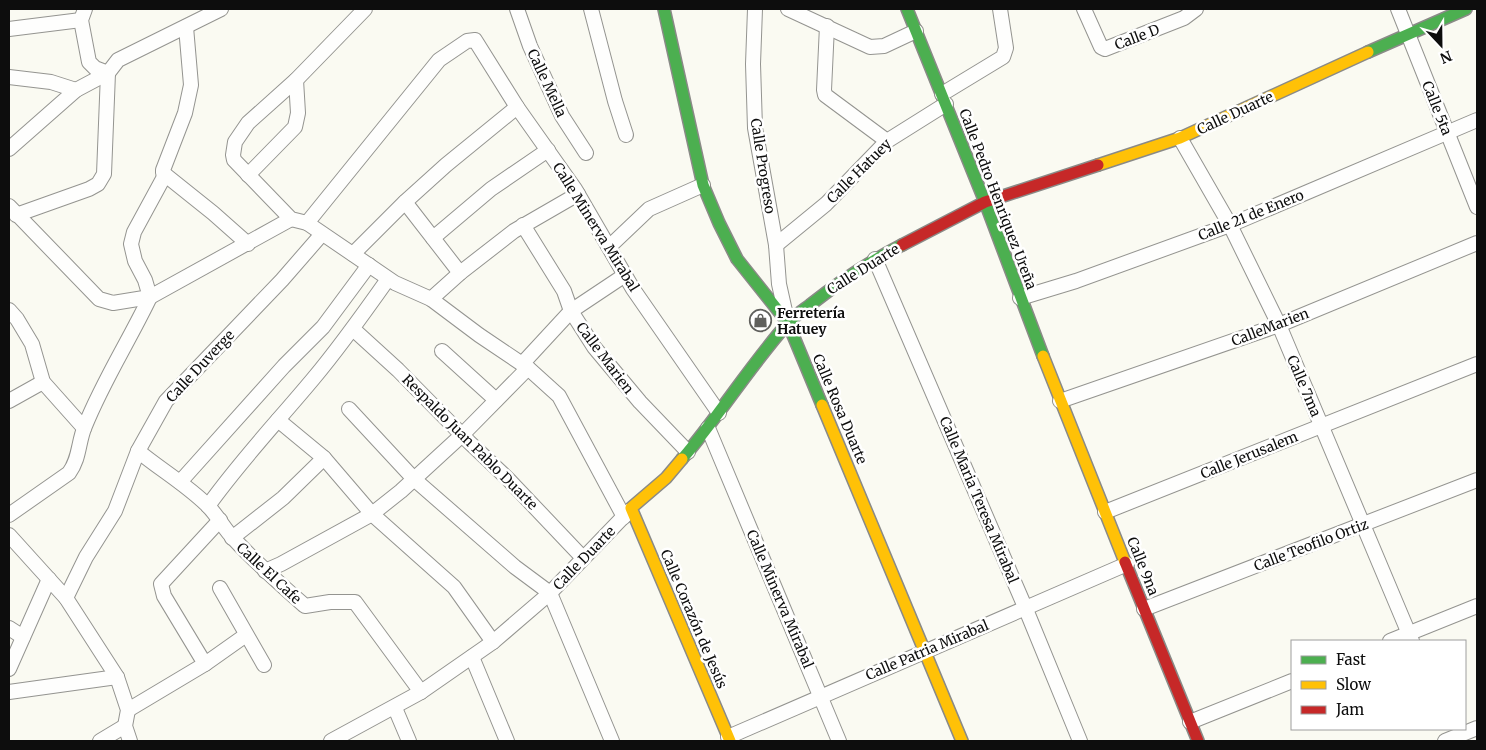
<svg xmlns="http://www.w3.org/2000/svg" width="1486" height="750" viewBox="0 0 1486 750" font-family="Merriweather,serif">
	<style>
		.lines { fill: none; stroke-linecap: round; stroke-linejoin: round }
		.street-casing { stroke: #949490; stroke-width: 16 }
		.fast-casing { stroke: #8a8a87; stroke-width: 14 }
		.slow-casing { stroke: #8a8a87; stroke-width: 14 }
		.jam-casing { stroke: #8a8a87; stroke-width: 14 }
		.street { stroke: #fefefd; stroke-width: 14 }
		.fast { stroke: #4caf50; stroke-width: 11 }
		.slow { stroke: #ffc107; stroke-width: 11 }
		.jam { stroke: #c62828; stroke-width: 11 }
		.labels { text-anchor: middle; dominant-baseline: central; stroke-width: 5; stroke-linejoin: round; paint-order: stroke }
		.street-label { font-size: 14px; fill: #0d0d0d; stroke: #fff }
		.poi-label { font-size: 14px; font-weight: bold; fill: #0d0d0d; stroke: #fff; text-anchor: start }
	</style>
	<rect width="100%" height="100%" fill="#fafaf2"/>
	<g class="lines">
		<defs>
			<g id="street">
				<polyline points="365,9 296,80 248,123 235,142 233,155 234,160 291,219 307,223 395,283 431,299 479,335 528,368 559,396 624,517"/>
				<polyline points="517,9 530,46 562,116 586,153"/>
				<polyline points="591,9 615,101 626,135"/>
				<polyline points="755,9 753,64 755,128 776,245 779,284 787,320"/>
				<polyline points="788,9 870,47 884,46 916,31"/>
				<polyline points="1084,9 1101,47 1105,49 1184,18 1196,9"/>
				<polyline points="1398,9 1477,207"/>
				<polyline points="827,26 824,90 825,95 887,141"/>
				<polyline points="186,27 191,85 185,113 163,170 163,173 213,213 248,244"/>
				<polyline points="9,29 81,20"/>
				<polyline points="9,77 51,82 76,90"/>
				<polyline points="942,94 1003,57 1006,48 1000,9"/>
				<polyline points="1180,138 1230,225 1279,325 1412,641"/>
				<polyline points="9,149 76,90 108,73 118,60 221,9"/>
				<polyline points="248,175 295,127 298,113 296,80"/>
				<polyline points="405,202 460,273"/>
				<polyline points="9,206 99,299 113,303 150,297 291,219"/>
				<polyline points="16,215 89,189 98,184 104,174 108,73 95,68 89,62 81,20 85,9"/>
				<polyline points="307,223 439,60 467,41 475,40 517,107 575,189 633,289 719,413"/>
				<polyline points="523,225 564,291 571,311 594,347 640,402 688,452"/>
				<polyline points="433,238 491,189 548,150"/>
				<polyline points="776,245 826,204 887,141 946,104"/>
				<polyline points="609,247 649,209 703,185"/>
				<polyline points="353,254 405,202 446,165 517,107"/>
				<polyline points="875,259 1025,607 1080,741"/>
				<polyline points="1020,298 1076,281 1230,225 1477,120"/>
				<polyline points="431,299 460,273 514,231 578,194"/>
				<polyline points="9,310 17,319 32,344 43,382 84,428"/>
				<polyline points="353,329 398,370 469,442 508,479 583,558"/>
				<polyline points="442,351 496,400"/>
				<polyline points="522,364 571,311 625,275"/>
				<polyline points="9,401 43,382"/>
				<polyline points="1060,401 1279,325 1477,243"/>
				<polyline points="349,409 414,479 515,567 550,593 612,741"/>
				<polyline points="278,420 324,458 372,514 454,587 493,642"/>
				<polyline points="708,428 839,741"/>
				<path d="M138 451C161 470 187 485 208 506 218 516 224 529 234 539 256 563 280 584 305 606L330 602H355L421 692"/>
				<polyline points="180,482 284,366 323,327 369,265"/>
				<path d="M208 506C240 461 278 421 313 379 340 347 364 313 388 279"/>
				<polyline points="1105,512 1477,364"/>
				<path d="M9 515 69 473C80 458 78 442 85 426 103 381 129 341 150 297L145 280 135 261 131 244 134 232 165 175"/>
				<polyline points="9,535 66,598 117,677 128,710 125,726 130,741"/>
				<polyline points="232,538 283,498 324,458"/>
				<polyline points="265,571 281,564 372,514 401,491 462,435 528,368"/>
				<polyline points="220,588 264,665"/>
				<polyline points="66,598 86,557 115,511 138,451 166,401 282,280 322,234"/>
				<polyline points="1144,609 1477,480"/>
				<polyline points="9,628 23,637"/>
				<polyline points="1390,641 1477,606"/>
				<polyline points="472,657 507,741"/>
				<polyline points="205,664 164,596 161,584 220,520"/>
				<polyline points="9,669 49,579"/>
				<polyline points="9,692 117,677"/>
				<polyline points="395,708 409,741"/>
				<polyline points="128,710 205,664 246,635"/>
				<polyline points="1190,722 1292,681"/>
				<polyline points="728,737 1127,564"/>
				<polyline points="100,741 125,726"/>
				<polyline points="331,741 421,692 493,642 550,593 629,511"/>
				<polyline points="1445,741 1477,728"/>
			</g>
			<g id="fast">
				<polyline points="664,9 703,185 719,223 737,259 788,323 822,405"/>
				<polyline points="907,9 985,202 1043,356"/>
				<polyline points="1368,52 1466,9"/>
				<path d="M682 459C719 416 749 367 787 324 793 317 802 311 810 305 839 282 869 262 902 245"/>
			</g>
			<g id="slow">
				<polyline points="1098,165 1180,138 1368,52"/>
				<polyline points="1043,356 1125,562"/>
				<polyline points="822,405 962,741"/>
				<polyline points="682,459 666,478 631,508 730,741"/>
			</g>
			<g id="jam">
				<polyline points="902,245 985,202 1098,165"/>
				<polyline points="1125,562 1198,741"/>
			</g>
		</defs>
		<use href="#street" class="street-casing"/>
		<use href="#fast" class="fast-casing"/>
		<use href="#slow" class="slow-casing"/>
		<use href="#jam" class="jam-casing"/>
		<use href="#street" class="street"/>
		<use href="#fast" class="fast"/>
		<use href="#slow" class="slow"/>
		<use href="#jam" class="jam"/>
	</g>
	<defs>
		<symbol id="shop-ring" viewBox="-11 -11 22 22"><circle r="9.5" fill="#fff" stroke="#60605d" stroke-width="1.5"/><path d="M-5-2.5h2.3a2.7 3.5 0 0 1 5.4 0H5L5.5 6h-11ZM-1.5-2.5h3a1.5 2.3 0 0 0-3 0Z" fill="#60605d"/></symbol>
	</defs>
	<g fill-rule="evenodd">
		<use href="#shop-ring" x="748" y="308" width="25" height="25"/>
	</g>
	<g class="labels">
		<g class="street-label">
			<text transform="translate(1137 37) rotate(-21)">Calle D</text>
			<text transform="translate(547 83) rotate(65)">Calle Mella</text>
			<text transform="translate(1437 108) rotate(68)">Calle 5ta</text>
			<text transform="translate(1235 113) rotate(-25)">Calle Duarte</text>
			<text transform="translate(763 166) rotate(81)">Calle Progreso</text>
			<text transform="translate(859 171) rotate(-45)">Calle Hatuey</text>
			<text transform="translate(998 199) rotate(69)">Calle Pedro Henriquez Ureña</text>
			<text transform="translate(1251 215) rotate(-22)">Calle 21 de Enero</text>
			<text transform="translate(596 227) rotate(58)">Calle Minerva Mirabal</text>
			<text transform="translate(863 269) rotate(-32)">Calle Duarte</text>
			<text transform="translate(1270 327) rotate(-21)">CalleMarien</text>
			<text transform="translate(605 358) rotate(53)">Calle Marien</text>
			<text transform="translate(200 366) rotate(-47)">Calle Duverge</text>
			<text transform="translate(1304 386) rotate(67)">Calle 7ma</text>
			<text transform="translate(840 409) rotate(67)">Calle Rosa Duarte</text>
			<text transform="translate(470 442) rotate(45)">Respaldo Juan Pablo Duarte</text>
			<text transform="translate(1249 455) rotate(-22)">Calle Jerusalem</text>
			<text transform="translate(979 500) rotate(67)">Calle Maria Teresa Mirabal</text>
			<text transform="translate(1311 545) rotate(-21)">Calle Teofilo Ortiz</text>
			<text transform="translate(584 558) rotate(-46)">Calle Duarte</text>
			<text transform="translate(1143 566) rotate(68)">Calle 9na</text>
			<text transform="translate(269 573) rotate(43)">Calle El Cafe</text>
			<text transform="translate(780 599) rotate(67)">Calle Minerva Mirabal</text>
			<text transform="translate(694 619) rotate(67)">Calle Corazón de Jesús</text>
			<text transform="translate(927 650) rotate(-23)">Calle Patria Mirabal</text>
		</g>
		<g class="poi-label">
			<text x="777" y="313">Ferretería<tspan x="777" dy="16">Hatuey</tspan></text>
		</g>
	</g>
	<rect width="1486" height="750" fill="none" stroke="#0d0d0d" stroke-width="20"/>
	<rect x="1291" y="640" width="175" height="90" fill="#ffffff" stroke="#9e9e9e"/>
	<rect x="1301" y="656" width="25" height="8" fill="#4caf50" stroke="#9e9e9e"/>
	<text x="1336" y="665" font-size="15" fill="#0d0d0d">Fast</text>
	<rect x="1301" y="681" width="25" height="8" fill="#ffc107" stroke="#9e9e9e"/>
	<text x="1336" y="690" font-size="15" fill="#0d0d0d">Slow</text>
	<rect x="1301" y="706" width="25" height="8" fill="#c62828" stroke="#9e9e9e"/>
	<text x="1336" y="715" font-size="15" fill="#0d0d0d">Jam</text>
	<g transform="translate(1441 45) rotate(158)" stroke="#ffffff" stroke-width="4" paint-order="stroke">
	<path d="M0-4L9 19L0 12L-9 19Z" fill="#0d0d0d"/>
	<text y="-8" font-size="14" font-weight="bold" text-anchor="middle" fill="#0d0d0d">N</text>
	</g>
</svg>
